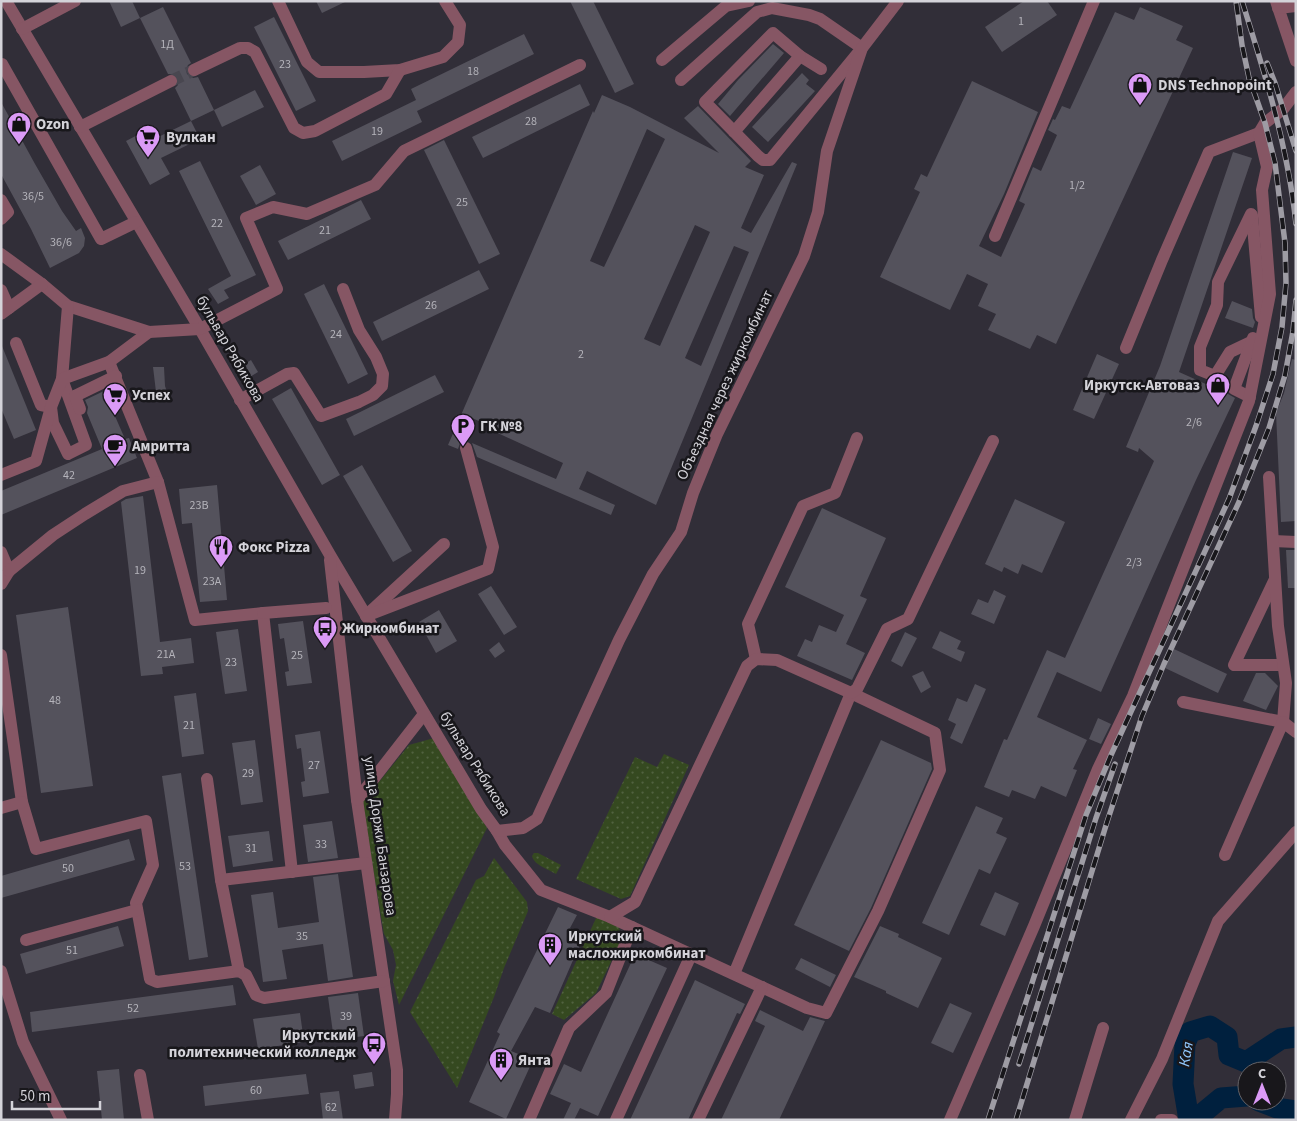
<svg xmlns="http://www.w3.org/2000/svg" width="1297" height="1121" viewBox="0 0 1297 1121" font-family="'Source Sans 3',sans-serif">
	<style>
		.grass { fill: url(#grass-dots) }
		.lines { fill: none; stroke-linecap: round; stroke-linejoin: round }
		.river { stroke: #00203e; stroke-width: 21 }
		.building { fill: #54525c; fill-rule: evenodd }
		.minor-tunnel { stroke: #494750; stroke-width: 12; stroke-dasharray: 12 6; stroke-linecap: butt }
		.minor { stroke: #865664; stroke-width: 12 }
		.rail-casing { stroke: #9e9ca4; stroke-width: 5.5 }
		.rail { stroke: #18171b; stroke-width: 4; stroke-dasharray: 11; stroke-linecap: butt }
		.labels { text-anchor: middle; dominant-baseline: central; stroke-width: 5; stroke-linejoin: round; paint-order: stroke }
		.number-label { font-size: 12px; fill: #b4b3ba }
		.poi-label { font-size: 15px; font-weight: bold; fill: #d4d3d9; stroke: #18171b; text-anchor: start }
		.street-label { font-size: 15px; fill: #d4d3d9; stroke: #18171b }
		.water-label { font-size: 16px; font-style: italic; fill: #91c7fc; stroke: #18171b }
	</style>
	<defs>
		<pattern id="grass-dots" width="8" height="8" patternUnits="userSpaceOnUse" patternTransform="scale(1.25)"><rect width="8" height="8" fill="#354920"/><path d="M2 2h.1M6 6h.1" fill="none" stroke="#516240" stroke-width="1.8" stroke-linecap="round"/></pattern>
	</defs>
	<rect width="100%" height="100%" fill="#312e38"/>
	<g class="grass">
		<polygon points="434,738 487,828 399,1005 393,981 396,965 393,950 384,934 362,803 409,745"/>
		<polygon points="664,754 689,765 630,896 621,899 576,879 635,757 657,767"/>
		<path d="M534 853H538L561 865 556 874C548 869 534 865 532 856Z"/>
		<polygon points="494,858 527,902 528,911 504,968 494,997 457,1088 410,1012 476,880 484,876"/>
		<polygon points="597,916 619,926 621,941 596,993 564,1020 552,1014"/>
	</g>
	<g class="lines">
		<g class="river">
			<polyline points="1247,1096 1221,1098 1198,1117 1188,1114 1183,1084 1185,1044 1190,1032 1210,1026 1227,1037 1229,1055 1246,1062 1281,1039 1296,1037"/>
			<polyline points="1259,1101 1277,1108 1296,1111"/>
		</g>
	</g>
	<g class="building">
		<polygon points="109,1 132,1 140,18 121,27"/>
		<polygon points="316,1 347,1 322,13"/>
		<polygon points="570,1 593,1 634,84 615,93"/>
		<polygon points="1024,1 1047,1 1057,15 1002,52 985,27"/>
		<polygon points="163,7 191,63 188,65 186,69 187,74 193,78 198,77 214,110 191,121 175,88 178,85 178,78 175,74 168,74 140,18"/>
		<polygon points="1140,7 1183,26 1176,40 1193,48 1056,344 1037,335 1030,349 988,330 996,314 978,306 988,284 967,274 950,310 880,277 920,192 914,189 921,174 927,177 972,81 1038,112 1004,194 979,246 1001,257 1025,204 1019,201 1033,167 1041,171 1057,135 1048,130 1053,119 1055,120 1062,106 1070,109 1115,12 1134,20"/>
		<polygon points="274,17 316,101 296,111 254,27"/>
		<polygon points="524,34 534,54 417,111 422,122 342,161 332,141 416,100 411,89"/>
		<polygon points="773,44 784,53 730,116 718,104 738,80"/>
		<polygon points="802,73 809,80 806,84 815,91 768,142 752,127"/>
		<polygon points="580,84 590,105 483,158 472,137"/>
		<polygon points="255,90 264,107 222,127 214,110"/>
		<path d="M602 95 630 107 719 153 684 118 698 106 751 161 745 167 764 175 741 228 751 233 792 162 797 164 656 505 587 471 579 489 615 505 611 515 477 457 472 443 556 479 563 463 489 429 490 426 472 418 464 439 466 440 460 443 458 449 448 445 593 111 594 113ZM647 129 665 139 604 267 590 261ZM695 225 710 232 660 346 644 339ZM734 246 749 252 701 366 685 358Z"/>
		<polygon points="1,102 35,164 62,211 76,231 81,228 85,238 84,246 79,253 50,268 31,229 1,174"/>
		<polygon points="191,121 200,139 161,158 170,174 150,185 126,141 147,130 152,140"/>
		<polygon points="444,140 500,254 479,264 424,150"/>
		<polygon points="1233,152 1252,158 1179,372 1228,394 1235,398 1196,480 1101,692 1057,672 1037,717 1087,740 1073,769 1077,770 1066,797 1041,786 1035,799 1012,790 1009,797 984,787 1004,739 1007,740 1047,650 1065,658 1154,461 1139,448 1138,452 1126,447 1160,366"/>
		<polygon points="200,161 256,275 224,290 229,298 218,304 208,289 231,276 179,171"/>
		<polygon points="260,165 276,194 256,205 240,176"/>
		<polygon points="361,200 371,219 288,260 278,241"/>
		<polygon points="479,270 489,289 382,341 373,322"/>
		<polygon points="324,284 368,374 348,384 304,294"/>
		<polygon points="1232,301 1252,309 1253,318 1255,322 1253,328 1225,318"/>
		<polygon points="2,346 36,430 14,439 1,408"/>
		<polygon points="1097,354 1119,364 1094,419 1073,410"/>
		<polygon points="1292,359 1296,360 1296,521 1281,522 1276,413 1284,393"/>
		<polygon points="251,360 258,372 245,380 238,368"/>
		<polygon points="153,367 164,367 165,386 167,392 156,392"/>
		<polygon points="435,375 444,392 354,436 346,419"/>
		<polygon points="291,388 340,475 322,485 272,399"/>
		<polygon points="104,391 125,439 129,438 137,458 1,515 1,491 102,449 87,413 88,407 85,400"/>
		<polygon points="362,465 412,551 393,562 343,476"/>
		<polygon points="217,485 227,600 200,602 192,523 182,524 179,489"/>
		<polygon points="143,496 160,642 191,638 194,663 162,667 163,674 141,676 121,502 126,499"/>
		<polygon points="1015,499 1065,522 1042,573 1022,564 1018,574 1004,567 1002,572 985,564"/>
		<polygon points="822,508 886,538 860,596 867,599 846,644 865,653 852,680 797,656 805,639 812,642 819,625 836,632 844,615 785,587"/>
		<polygon points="1286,550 1296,550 1296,588 1288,588"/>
		<polygon points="491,586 517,627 504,635 478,594"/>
		<polygon points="994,590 1006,596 994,624 971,614 978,599 988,603"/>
		<polygon points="68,607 93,786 41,793 16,615"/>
		<polygon points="439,610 457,641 436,653 419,622"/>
		<polygon points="303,621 312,683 287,686 285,672 289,671 284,638 280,639 278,624"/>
		<polygon points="238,629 247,691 225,694 216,632"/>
		<polygon points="940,631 961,641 957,649 965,652 961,662 932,648"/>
		<polygon points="905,632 917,638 902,667 891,661"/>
		<polygon points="499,642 505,651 495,658 489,650"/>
		<polygon points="1174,649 1227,674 1218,693 1165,668"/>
		<polygon points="923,671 931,687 921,693 912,676"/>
		<polygon points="1256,673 1265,673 1278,686 1266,710 1243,701"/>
		<polygon points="975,684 986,689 962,744 950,738 956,724 948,720 957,698 967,702"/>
		<polygon points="196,693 204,754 182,757 174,696"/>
		<polygon points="1098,718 1111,724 1101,744 1089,739"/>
		<polygon points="320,731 329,793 303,797 301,782 305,781 301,748 297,749 295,735"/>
		<polygon points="255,740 263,802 241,805 232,743"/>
		<polygon points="881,740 931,763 932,769 871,908 849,951 794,925"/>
		<polygon points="181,773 208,957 189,960 162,776"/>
		<polygon points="976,806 1003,818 996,833 1007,838 990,874 979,869 949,935 922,923"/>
		<polygon points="332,821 338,858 308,862 303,825"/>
		<polygon points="269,831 273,861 233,867 228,836"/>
		<polygon points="129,839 135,860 1,898 1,876"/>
		<polygon points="338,874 353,977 328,981 323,944 282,950 287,979 263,982 251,895 273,892 278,928 319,922 313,877"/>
		<polygon points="995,892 1019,903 1005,936 980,925"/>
		<polygon points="558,907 577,915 570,928 584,935 550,1013 535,1007 511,1051 533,1060 506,1119 469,1102 500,1034 497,1032"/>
		<polygon points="118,926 124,946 26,974 20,954"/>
		<polygon points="880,926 899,934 898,937 942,958 918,1008 886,993 886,991 854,977"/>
		<polygon points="635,954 667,968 598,1116 580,1108 574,1120 563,1120 571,1103 550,1094 564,1064 581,1072"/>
		<polygon points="801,958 836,975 830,987 795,969"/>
		<polygon points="695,980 745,1004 740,1014 737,1013 688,1120 630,1120"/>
		<polygon points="233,985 236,1005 32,1032 30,1012"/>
		<polygon points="358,993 364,1036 334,1040 328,997"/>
		<polygon points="950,1003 972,1013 953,1053 931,1043"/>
		<polygon points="760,1010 803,1031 810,1017 825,1021 779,1120 721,1120 765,1026 755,1021"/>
		<polygon points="300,1013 304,1042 258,1049 253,1019"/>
		<polygon points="119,1069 124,1120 102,1120 97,1071"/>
		<polygon points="372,1072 374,1086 355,1089 353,1075"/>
		<polygon points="306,1074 309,1094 205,1106 203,1086"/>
		<polygon points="339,1091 343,1120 323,1120 320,1093"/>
	</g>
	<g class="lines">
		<polyline class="minor-tunnel" points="171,81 194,70"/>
		<g class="minor">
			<polyline points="6,1 200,329 330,555 481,809 497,831 505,845 541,890 610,917 807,1008 826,1013 878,911 940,770 935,733 851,693 734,974"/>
			<polyline points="278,1 307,62 319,72 364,72 400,70 443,57 458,42 460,25 445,1"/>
			<polyline points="1276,1 1296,61"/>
			<polyline points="1278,8 1296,6"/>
			<polyline points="22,29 75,1"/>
			<polyline points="800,56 821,69"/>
			<polyline points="662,60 726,6 749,1"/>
			<polyline points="1,65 2,64 101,239 136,222"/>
			<polyline points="194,70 240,48 248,48 255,52 294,128 303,133 315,131 386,94 400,70"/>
			<polyline points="681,80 757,12 772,8 809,15 820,19 862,48 770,160 763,160 758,156 705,102 773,33 800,56 734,132"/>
			<polyline points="80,127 171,81"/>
			<polyline points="1,200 8,212 1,219"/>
			<polyline points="1252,215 1261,317"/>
			<polyline points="995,236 1094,1"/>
			<polyline points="1,254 42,284 68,306 149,332 200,329 277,289 246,218 273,207 307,214 375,185 404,151 580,65"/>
			<polyline points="1,290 9,308"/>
			<polyline points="1,314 42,284"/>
			<polyline points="1251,342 1230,352 1215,376 1200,370 1200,347 1217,305 1218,282 1251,214"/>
			<polyline points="16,343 41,405 51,407 53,423 68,454 86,445 62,379 68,306"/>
			<polyline points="1126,348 1162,260 1209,152 1259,133"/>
			<polyline points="109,362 158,482 195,620 263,613 292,872"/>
			<polyline points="1250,397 1234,389 1253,338"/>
			<polyline points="240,400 287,374 294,373 321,416 359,402 373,395 382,386 383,374 376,357 359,330 343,289"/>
			<polyline points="80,409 75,396 116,376"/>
			<polyline points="1,475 36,461 51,407 62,379 109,362 149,332"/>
			<polyline points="1273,541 1296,542"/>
			<polyline points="1,552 9,571 1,584"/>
			<polyline points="330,560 357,800 397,1070 397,1094 395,1120"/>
			<polyline points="9,571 53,535 85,514 123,491 158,482"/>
			<polyline points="1274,581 1234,665 1283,665"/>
			<polyline points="371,611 444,544"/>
			<polyline points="263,613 326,608"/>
			<polyline points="366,616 488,569 493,547 466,448"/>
			<polyline points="1,655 22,802 36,849 146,821 153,865 136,903 150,979 157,982 239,971 246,975 256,995 264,998 384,981"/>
			<polyline points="756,659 748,624 803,506 835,493 857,438"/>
			<polyline points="1183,702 1283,722 1286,683 1278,626 1269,477"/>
			<polyline points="207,779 221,880 239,971"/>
			<polyline points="357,800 424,714"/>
			<polyline points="1,808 22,802"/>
			<polyline points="497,831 523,828 537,819 619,640 653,574 681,532 693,493 717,434 804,256 818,212 827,151 862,48 898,1"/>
			<polyline points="1225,855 1283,722 1296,732"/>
			<polyline points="221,880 366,863"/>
			<polyline points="610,917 635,902 747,666 756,659 777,660 851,693 857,689 887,629 908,619 993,441"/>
			<polyline points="26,940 137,910"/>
			<polyline points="1,971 23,1042 61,1120"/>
			<polyline points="140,1075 148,1120"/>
			<polyline points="529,1120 569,1028 606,993 632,927"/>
			<polyline points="616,1120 691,955"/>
			<polyline points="698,1120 762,987"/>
			<polyline points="950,1120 1034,926 1098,769 1133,696 1249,401 1270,294 1262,190 1267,167 1259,133 1265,123 1283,109 1296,92"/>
			<polyline points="1075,1120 1103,1028"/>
			<polyline points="1131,1120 1162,1059 1218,921 1296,832"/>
			<polyline points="1161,1120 1172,1120"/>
		</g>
		<defs>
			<g id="rail">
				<path d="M1242 1C1265 74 1288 147 1296 224"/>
				<polyline points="1267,63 1275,83 1296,151"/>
				<polyline points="1019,1064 1096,818 1115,764"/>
				<polyline points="988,1120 1086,815 1111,755 1229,499 1256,426 1273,374 1282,327 1286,283 1285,243 1275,163 1265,123 1249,78 1242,45 1236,1"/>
				<polyline points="1016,1120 1107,822 1142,716 1164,664 1239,502 1269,428 1285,375 1293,331 1296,300"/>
			</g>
		</defs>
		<use href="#rail" class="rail-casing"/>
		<use href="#rail" class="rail"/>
	</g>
	<defs>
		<symbol id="shop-pin" viewBox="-11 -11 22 30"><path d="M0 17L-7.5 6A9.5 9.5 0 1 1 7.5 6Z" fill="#db9af6" stroke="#18171b"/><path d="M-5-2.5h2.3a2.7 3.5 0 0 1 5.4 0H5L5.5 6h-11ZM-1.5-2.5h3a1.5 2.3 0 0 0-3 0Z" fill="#111"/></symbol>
		<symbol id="supermarket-pin" viewBox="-11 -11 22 30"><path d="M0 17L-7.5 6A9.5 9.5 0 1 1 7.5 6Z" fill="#db9af6" stroke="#18171b"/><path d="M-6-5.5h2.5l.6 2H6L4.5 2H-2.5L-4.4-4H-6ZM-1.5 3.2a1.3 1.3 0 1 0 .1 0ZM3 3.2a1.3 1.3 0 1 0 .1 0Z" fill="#111"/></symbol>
		<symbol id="parking-pin" viewBox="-11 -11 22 30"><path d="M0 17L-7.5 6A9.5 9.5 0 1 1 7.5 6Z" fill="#db9af6" stroke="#18171b"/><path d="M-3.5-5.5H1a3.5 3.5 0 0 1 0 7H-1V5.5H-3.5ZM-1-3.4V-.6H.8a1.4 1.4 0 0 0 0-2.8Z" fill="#111"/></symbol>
		<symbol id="cafe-pin" viewBox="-11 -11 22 30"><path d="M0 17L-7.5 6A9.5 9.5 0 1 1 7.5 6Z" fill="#db9af6" stroke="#18171b"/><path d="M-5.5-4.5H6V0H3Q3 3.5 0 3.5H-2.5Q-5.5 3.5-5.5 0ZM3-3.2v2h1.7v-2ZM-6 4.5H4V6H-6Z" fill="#111"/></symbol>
		<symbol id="restaurant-pin" viewBox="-11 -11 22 30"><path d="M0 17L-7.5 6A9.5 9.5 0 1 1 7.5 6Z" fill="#db9af6" stroke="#18171b"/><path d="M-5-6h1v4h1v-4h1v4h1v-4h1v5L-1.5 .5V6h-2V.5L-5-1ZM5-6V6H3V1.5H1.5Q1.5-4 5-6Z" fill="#111"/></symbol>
		<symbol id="bus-pin" viewBox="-11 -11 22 30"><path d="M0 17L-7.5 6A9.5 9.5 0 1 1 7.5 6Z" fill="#db9af6" stroke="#18171b"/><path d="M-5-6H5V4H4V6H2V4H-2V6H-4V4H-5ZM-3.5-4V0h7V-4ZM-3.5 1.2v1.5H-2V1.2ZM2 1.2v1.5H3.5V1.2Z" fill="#111"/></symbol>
		<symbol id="building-pin" viewBox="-11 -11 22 30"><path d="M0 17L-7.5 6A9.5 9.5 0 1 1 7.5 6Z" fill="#db9af6" stroke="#18171b"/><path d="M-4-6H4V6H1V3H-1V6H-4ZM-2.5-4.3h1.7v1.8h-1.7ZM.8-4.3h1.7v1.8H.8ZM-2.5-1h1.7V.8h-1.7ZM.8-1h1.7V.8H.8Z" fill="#111"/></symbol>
	</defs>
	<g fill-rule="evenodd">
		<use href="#shop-pin" x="1126" y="71" width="28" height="38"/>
		<use href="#shop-pin" x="5" y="110" width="28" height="38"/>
		<use href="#supermarket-pin" x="134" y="123" width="28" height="38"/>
		<use href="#shop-pin" x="1204" y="371" width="28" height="38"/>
		<use href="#supermarket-pin" x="101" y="381" width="28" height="38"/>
		<use href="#parking-pin" x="449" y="412" width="28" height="38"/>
		<use href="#cafe-pin" x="101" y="432" width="28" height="38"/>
		<use href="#restaurant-pin" x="207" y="533" width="28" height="38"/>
		<use href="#bus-pin" x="311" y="614" width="28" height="38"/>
		<use href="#building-pin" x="536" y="931" width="28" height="38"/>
		<use href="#bus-pin" x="360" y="1030" width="28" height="38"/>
		<use href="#building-pin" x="487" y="1046" width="28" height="38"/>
	</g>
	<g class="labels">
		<g class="number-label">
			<text x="1021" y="21">1</text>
			<text x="167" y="44">1Д</text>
			<text x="285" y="64">23</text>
			<text x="473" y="71">18</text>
			<text x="531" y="121">28</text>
			<text x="377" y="131">19</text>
			<text x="1077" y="185">1/2</text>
			<text x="33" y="196">36/5</text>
			<text x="462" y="202">25</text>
			<text x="217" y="223">22</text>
			<text x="325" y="230">21</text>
			<text x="61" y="242">36/6</text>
			<text x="431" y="305">26</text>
			<text x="336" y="334">24</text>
			<text x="581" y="354">2</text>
			<text x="1194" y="422">2/6</text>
			<text x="69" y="475">42</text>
			<text x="199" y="505">23В</text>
			<text x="1134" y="562">2/3</text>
			<text x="140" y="570">19</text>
			<text x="212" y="581">23А</text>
			<text x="166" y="654">21А</text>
			<text x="297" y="655">25</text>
			<text x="231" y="662">23</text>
			<text x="55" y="700">48</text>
			<text x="189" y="725">21</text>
			<text x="314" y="765">27</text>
			<text x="248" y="773">29</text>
			<text x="321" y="844">33</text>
			<text x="251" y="848">31</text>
			<text x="185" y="866">53</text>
			<text x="68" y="868">50</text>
			<text x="302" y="936">35</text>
			<text x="72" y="950">51</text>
			<text x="133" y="1008">52</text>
			<text x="346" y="1016">39</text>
			<text x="256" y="1090">60</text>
			<text x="331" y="1107">62</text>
		</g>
		<g class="poi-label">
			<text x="1158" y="85">DNS Technopoint</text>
			<text x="36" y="124">Ozon</text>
			<text x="166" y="137">Вулкан</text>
			<text x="1200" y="385" text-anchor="end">Иркутск-Автоваз</text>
			<text x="132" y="395">Успех</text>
			<text x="480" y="426">ГК №8</text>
			<text x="132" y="446">Амритта</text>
			<text x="238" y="547">Фокс Pizza</text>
			<text x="342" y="628">Жиркомбинат</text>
			<text x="568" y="936">Иркутский<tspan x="568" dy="17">масложиркомбинат</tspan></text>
			<text x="356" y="1035" text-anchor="end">Иркутский<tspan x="356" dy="17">политехнический колледж</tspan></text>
			<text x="518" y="1060">Янта</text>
		</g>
		<g class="street-label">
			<text transform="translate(230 349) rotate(60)">бульвар Рябикова</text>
			<text transform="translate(725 385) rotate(-65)">Объездная через жиркомбинат</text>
			<text transform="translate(475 764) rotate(58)">бульвар Рябикова</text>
			<text transform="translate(380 836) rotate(82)">улица Доржи Банзарова</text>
		</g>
		<g class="water-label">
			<text transform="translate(1186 1054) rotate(-81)">Кая</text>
		</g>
	</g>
	<rect width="1297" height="1121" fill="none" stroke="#d4d3d9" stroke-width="5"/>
	<g transform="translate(1262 1086)"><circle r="24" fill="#18171b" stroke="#636267"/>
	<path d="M0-4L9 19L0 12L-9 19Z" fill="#db9af6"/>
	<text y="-8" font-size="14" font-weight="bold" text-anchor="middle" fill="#d4d3d9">С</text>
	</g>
	<path d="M12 1101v8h88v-8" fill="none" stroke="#d4d3d9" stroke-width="2.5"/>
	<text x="20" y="1101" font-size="15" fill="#d4d3d9" stroke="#18171b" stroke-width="4" paint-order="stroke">50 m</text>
</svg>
